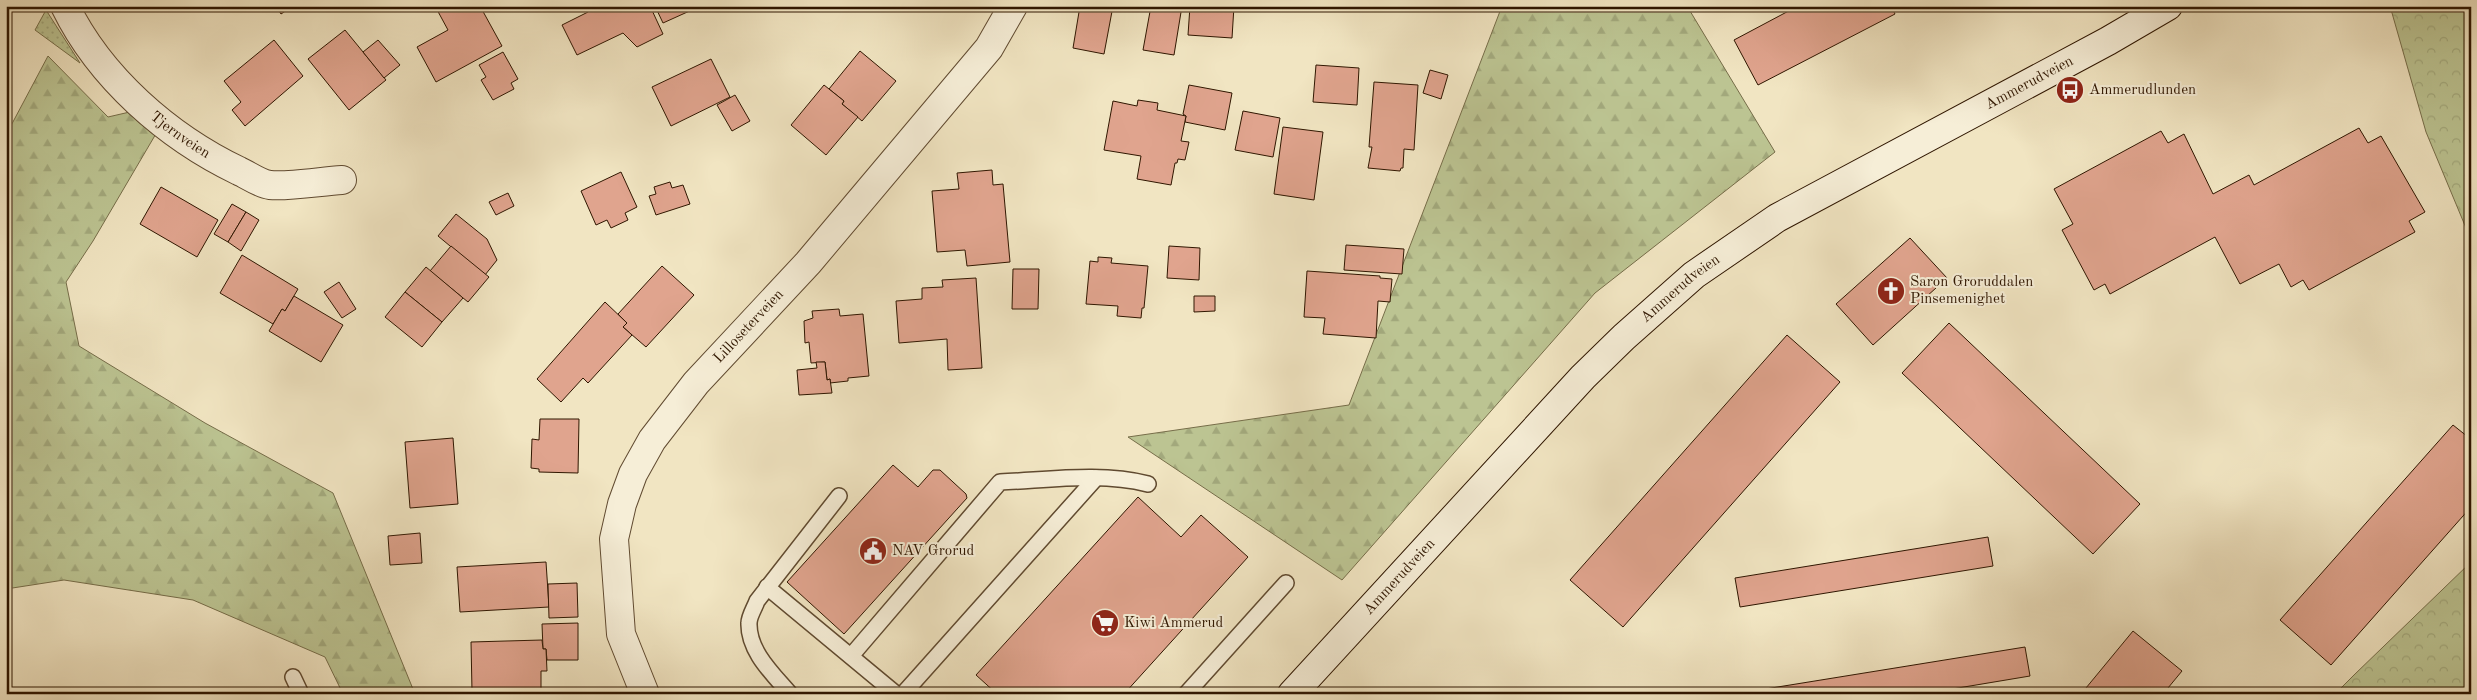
<svg xmlns="http://www.w3.org/2000/svg" width="2477" height="700" viewBox="0 0 2477 700" font-family="'Old Standard TT',serif">
	<style>
		.grass { fill: url(#grass-dots); stroke: #766d49 }
		.forest { fill: url(#forest-firs); stroke: #766d49 }
		.park { fill: url(#park-crowns); stroke: #766d49 }
		.building { fill: #e0a48e; stroke: #2f1600 }
		.lines { fill: none; stroke-linecap: round; stroke-linejoin: round }
		.lane-casing { stroke: #604a30; stroke-width: 18 }
		.street-casing { stroke: #604a30; stroke-width: 30 }
		.secondary-casing { stroke: #2f1600; stroke-width: 30 }
		.lane { stroke: #f6eed7; stroke-width: 15 }
		.street { stroke: #f6eed7; stroke-width: 28 }
		.secondary { stroke: #f6eed7; stroke-width: 28 }
		.labels { text-anchor: middle; dominant-baseline: central; stroke-width: 4; stroke-linejoin: round; paint-order: stroke }
		.street-label { font-size: 15px; fill: #2f1600; stroke: #f6eed7 }
		.poi-label { font-size: 15px; fill: #2f1600; stroke: #f6eed7; text-anchor: start }
	</style>
	<defs>
		<pattern id="grass-dots" width="8" height="8" patternUnits="userSpaceOnUse" patternTransform="scale(1.25)"><rect width="8" height="8" fill="#bcc492"/><path d="M2 2h.1M6 6h.1" fill="none" stroke="#a2a87c" stroke-width="1.8" stroke-linecap="round"/></pattern>
		<pattern id="forest-firs" width="22" height="20" patternUnits="userSpaceOnUse" patternTransform="scale(1.25)"><rect width="22" height="20" fill="#bcc492"/><path d="M5 1l3.5 6h-7zM16 11l3.5 6h-7z" fill="#a2a87c"/></pattern>
		<pattern id="park-crowns" width="20" height="18" patternUnits="userSpaceOnUse" patternTransform="scale(1.25)"><rect width="20" height="18" fill="#bcc492"/><path d="M2 6a3 3 0 1 1 6 0M12 15a3 3 0 1 1 6 0" fill="none" stroke="#a2a87c"/></pattern>
	</defs>
	<rect width="100%" height="100%" fill="#f1e5c2"/>
	<filter id="stains"><feTurbulence type="fractalNoise" baseFrequency=".004" numOctaves="4"/><feColorMatrix values="0 0 0 0 .2 0 0 0 0 .09 0 0 0 0 .02 0 0 0 .5 -.17"/></filter>
	<radialGradient id="worn" r=".72"><stop offset=".6" stop-color="#630" stop-opacity="0"/><stop offset="1" stop-color="#630" stop-opacity=".3"/></radialGradient>
	<polygon class="grass" points="46,10 80,63 35,30"/>
	<g class="forest">
		<polygon points="1502,6 1687,6 1775,152 1595,293 1342,580 1128,437 1349,405"/>
		<polygon points="48,56 108,117 134,111 157,132 93,241 66,282 79,346 205,423 333,493 415,694 343,694 325,657 193,600 64,580 6,589 6,135"/>
	</g>
	<g class="park">
		<polygon points="2390,6 2471,6 2471,240 2426,132"/>
		<polygon points="2471,562 2471,694 2335,694 2354,675"/>
	</g>
	<g class="building">
		<polygon points="276,6 293,6 281,14"/>
		<polygon points="435,6 480,6 502,46 436,82 417,47 448,30"/>
		<polygon points="585,6 630,6 631,8 650,6 663,34 637,47 623,33 577,55 562,25 588,12"/>
		<polygon points="655,6 693,6 694,9 663,23"/>
		<polygon points="1080,6 1113,6 1104,54 1073,48"/>
		<polygon points="1151,6 1182,6 1174,55 1143,50"/>
		<polygon points="1190,6 1234,6 1232,38 1188,35"/>
		<polygon points="1798,6 1904,6 1894,12 1895,14 1758,85 1734,40"/>
		<polygon points="345,30 386,80 349,110 308,59"/>
		<polygon points="274,40 303,76 245,126 232,110 241,102 224,81"/>
		<polygon points="378,40 400,65 384,78 363,52"/>
		<polygon points="860,51 896,81 862,121 842,104 844,101 829,89"/>
		<polygon points="503,52 518,79 511,83 514,89 493,100 481,80 486,77 479,65"/>
		<polygon points="711,59 730,97 671,126 652,87"/>
		<polygon points="1316,65 1359,68 1357,105 1313,102"/>
		<polygon points="1430,70 1448,75 1441,99 1423,93"/>
		<polygon points="1374,82 1418,85 1414,150 1404,149 1403,168 1401,168 1400,171 1368,168 1372,147 1369,147"/>
		<polygon points="824,85 844,101 842,104 858,117 826,155 791,125"/>
		<polygon points="1189,85 1232,93 1225,130 1185,122 1186,116 1183,114"/>
		<polygon points="735,95 750,121 732,131 717,105"/>
		<polygon points="1138,100 1158,103 1157,110 1186,116 1181,141 1189,142 1185,160 1178,159 1177,163 1175,163 1171,185 1137,179 1141,156 1104,150 1113,101 1137,106"/>
		<polygon points="1243,111 1280,118 1273,157 1235,150"/>
		<polygon points="1283,127 1323,132 1314,200 1274,194"/>
		<polygon points="2359,128 2368,143 2381,136 2425,212 2409,221 2415,232 2309,290 2303,280 2291,287 2279,264 2240,284 2215,237 2110,294 2105,284 2094,290 2062,230 2073,224 2054,189 2161,131 2168,143 2184,134 2213,194 2249,175 2254,185"/>
		<polygon points="992,170 993,185 1003,184 1010,262 967,266 965,250 937,252 932,191 959,189 957,173"/>
		<polygon points="621,172 637,207 625,213 628,220 611,228 607,220 596,225 581,191"/>
		<polygon points="670,182 672,188 683,185 690,204 656,215 649,196 656,194 654,187"/>
		<polygon points="161,187 218,220 197,257 140,224"/>
		<polygon points="508,193 514,206 496,215 489,202"/>
		<polygon points="232,204 246,212 228,242 214,234"/>
		<polygon points="246,212 259,220 241,251 228,242"/>
		<polygon points="456,214 487,239 497,260 485,275 438,236"/>
		<polygon points="1910,238 1947,278 1873,345 1836,304"/>
		<polygon points="1346,245 1404,249 1402,274 1344,270"/>
		<polygon points="451,246 489,277 468,302 430,271"/>
		<polygon points="1169,246 1200,248 1199,280 1167,278"/>
		<polygon points="242,255 298,289 285,311 282,309 273,324 220,293"/>
		<polygon points="1098,257 1112,258 1111,263 1148,266 1144,308 1142,308 1141,318 1117,316 1118,306 1086,304 1090,261 1098,262"/>
		<polygon points="662,266 694,295 646,347 623,327 627,323 618,314"/>
		<polygon points="426,267 463,298 442,322 405,292"/>
		<polygon points="1013,269 1039,269 1038,309 1012,309"/>
		<polygon points="1307,271 1380,276 1380,278 1392,279 1390,302 1378,301 1376,338 1323,334 1325,318 1304,317"/>
		<polygon points="976,278 982,368 948,370 947,339 899,343 896,301 922,299 922,288 943,287 942,280"/>
		<polygon points="339,282 356,309 342,318 324,292"/>
		<polygon points="405,292 442,322 422,347 385,317"/>
		<polygon points="294,296 343,325 321,362 269,331 282,309 285,311"/>
		<polygon points="1194,296 1215,296 1215,311 1194,312"/>
		<polygon points="605,302 627,323 623,327 632,335 588,383 583,378 561,402 537,379"/>
		<polygon points="839,309 840,316 863,314 869,376 848,378 848,381 830,383 830,379 827,380 825,362 811,363 809,342 805,343 804,321 813,318 812,311"/>
		<polygon points="1949,323 2140,504 2093,554 1902,373"/>
		<polygon points="1787,335 1840,382 1623,627 1570,580"/>
		<polygon points="816,362 825,362 827,380 830,379 832,393 799,395 797,370 817,368"/>
		<polygon points="540,419 579,419 578,473 539,472 539,469 531,468 532,439 539,440"/>
		<polygon points="2453,425 2468,437 2471,433 2471,507 2331,665 2280,620"/>
		<polygon points="453,438 458,504 410,508 405,442"/>
		<polygon points="893,465 918,487 933,470 940,470 966,494 967,498 844,634 787,582"/>
		<polygon points="1138,497 1181,537 1201,515 1248,557 1124,694 997,694 976,675"/>
		<polygon points="420,533 422,563 390,565 388,536"/>
		<polygon points="1988,537 1993,566 1740,607 1735,578"/>
		<polygon points="546,562 549,607 460,612 457,567"/>
		<polygon points="577,583 578,617 549,618 548,584"/>
		<polygon points="578,623 578,660 547,660 546,649 543,649 542,624"/>
		<polygon points="2133,631 2182,671 2163,694 2081,694"/>
		<polygon points="542,640 543,649 546,649 547,671 541,671 541,689 472,691 471,642"/>
		<polygon points="2025,647 2030,676 1922,694 1753,694 1753,691"/>
	</g>
	<g class="lines">
		<defs>
			<g id="lane">
				<polyline points="767,587 896,694"/>
				<path d="M851 656 1000 482C1049 480 1101 472 1148 484"/>
				<polyline points="293,677 301,694"/>
				<path d="M790 694C773 674 748 651 749 623 749 616 755 607 757 601L839 496"/>
				<polyline points="903,694 1096,478"/>
				<polyline points="1186,694 1286,583"/>
			</g>
			<g id="street">
				<path id="s1" d="M65 6C100 78 168 137 239 171 248 175 260 184 270 185 287 187 323 181 342 180"/>
				<path id="s2" d="M645 694 621 634 614 539 622 504 633 474 652 440 696 383 808 263 989 48 1013 6"/>
			</g>
			<g id="secondary">
				<path id="s3" d="M1292 694 1583 377 1624 337 1694 275 1777 218 2108 41 2168 6"/>
			</g>
		</defs>
		<use href="#lane" class="lane-casing"/>
		<use href="#street" class="street-casing"/>
		<use href="#secondary" class="secondary-casing"/>
		<use href="#lane" class="lane"/>
		<use href="#street" class="street"/>
		<use href="#secondary" class="secondary"/>
	</g>
	<defs>
		<symbol id="bus-disc" viewBox="-11 -11 22 22"><circle r="9.5" fill="#8f2418" stroke="#f6eed7"/><path d="M-5-6H5V4H4V6H2V4H-2V6H-4V4H-5ZM-3.5-4V0h7V-4ZM-3.5 1.2v1.5H-2V1.2ZM2 1.2v1.5H3.5V1.2Z" fill="#fff"/></symbol>
		<symbol id="church-disc" viewBox="-11 -11 22 22"><circle r="9.5" fill="#8f2418" stroke="#f6eed7"/><path d="M-1.2-6h2.4v3.5h3.3v2.4h-3.3V6h-2.4V-.1h-3.3v-2.4h3.3Z" fill="#fff"/></symbol>
		<symbol id="civic-disc" viewBox="-11 -11 22 22"><circle r="9.5" fill="#8f2418" stroke="#f6eed7"/><path d="M-.6-6.5H3V-4.5H.6V-3L4-1V1h2V6H-6V1h2V-1L-.6-3ZM-1.2 2.5V6h2.4V2.5Z" fill="#fff"/></symbol>
		<symbol id="supermarket-disc" viewBox="-11 -11 22 22"><circle r="9.5" fill="#8f2418" stroke="#f6eed7"/><path d="M-6-5.5h2.5l.6 2H6L4.5 2H-2.5L-4.4-4H-6ZM-1.5 3.2a1.3 1.3 0 1 0 .1 0ZM3 3.2a1.3 1.3 0 1 0 .1 0Z" fill="#fff"/></symbol>
	</defs>
	<g fill-rule="evenodd">
		<use href="#bus-disc" x="2054" y="74" width="32" height="32"/>
		<use href="#church-disc" x="1875" y="275" width="32" height="32"/>
		<use href="#civic-disc" x="857" y="535" width="32" height="32"/>
		<use href="#supermarket-disc" x="1089" y="607" width="32" height="32"/>
	</g>
	<g class="labels">
		<g class="street-label">
			<text stroke="none"><textPath href="#s3" startOffset="968">Ammerudveien</textPath></text>
			<text stroke="none"><textPath href="#s1" startOffset="175">Tjernveien</textPath></text>
			<text stroke="none"><textPath href="#s3" startOffset="562">Ammerudveien</textPath></text>
			<text stroke="none"><textPath href="#s2" startOffset="416">Lilloseterveien</textPath></text>
			<text stroke="none"><textPath href="#s3" startOffset="159">Ammerudveien</textPath></text>
		</g>
		<g class="poi-label">
			<text x="2089" y="90">Ammerudlunden</text>
			<text x="1910" y="282">Saron Groruddalen<tspan x="1910" dy="17">Pinsemenighet</tspan></text>
			<text x="892" y="551">NAV Grorud</text>
			<text x="1124" y="623">Kiwi Ammerud</text>
		</g>
	</g>
	<rect width="2477" height="700" fill="none" stroke="#f1e5c2" stroke-width="25"/>
	<rect x="8" y="8" width="2462" height="685" fill="none" stroke="#2f1600" stroke-width="2.5"/>
	<rect x="12" y="12" width="2452" height="675" fill="none" stroke="#2f1600"/>
	<rect width="100%" height="100%" filter="url(#stains)"/>
	<rect width="100%" height="100%" fill="url(#worn)"/>
</svg>
